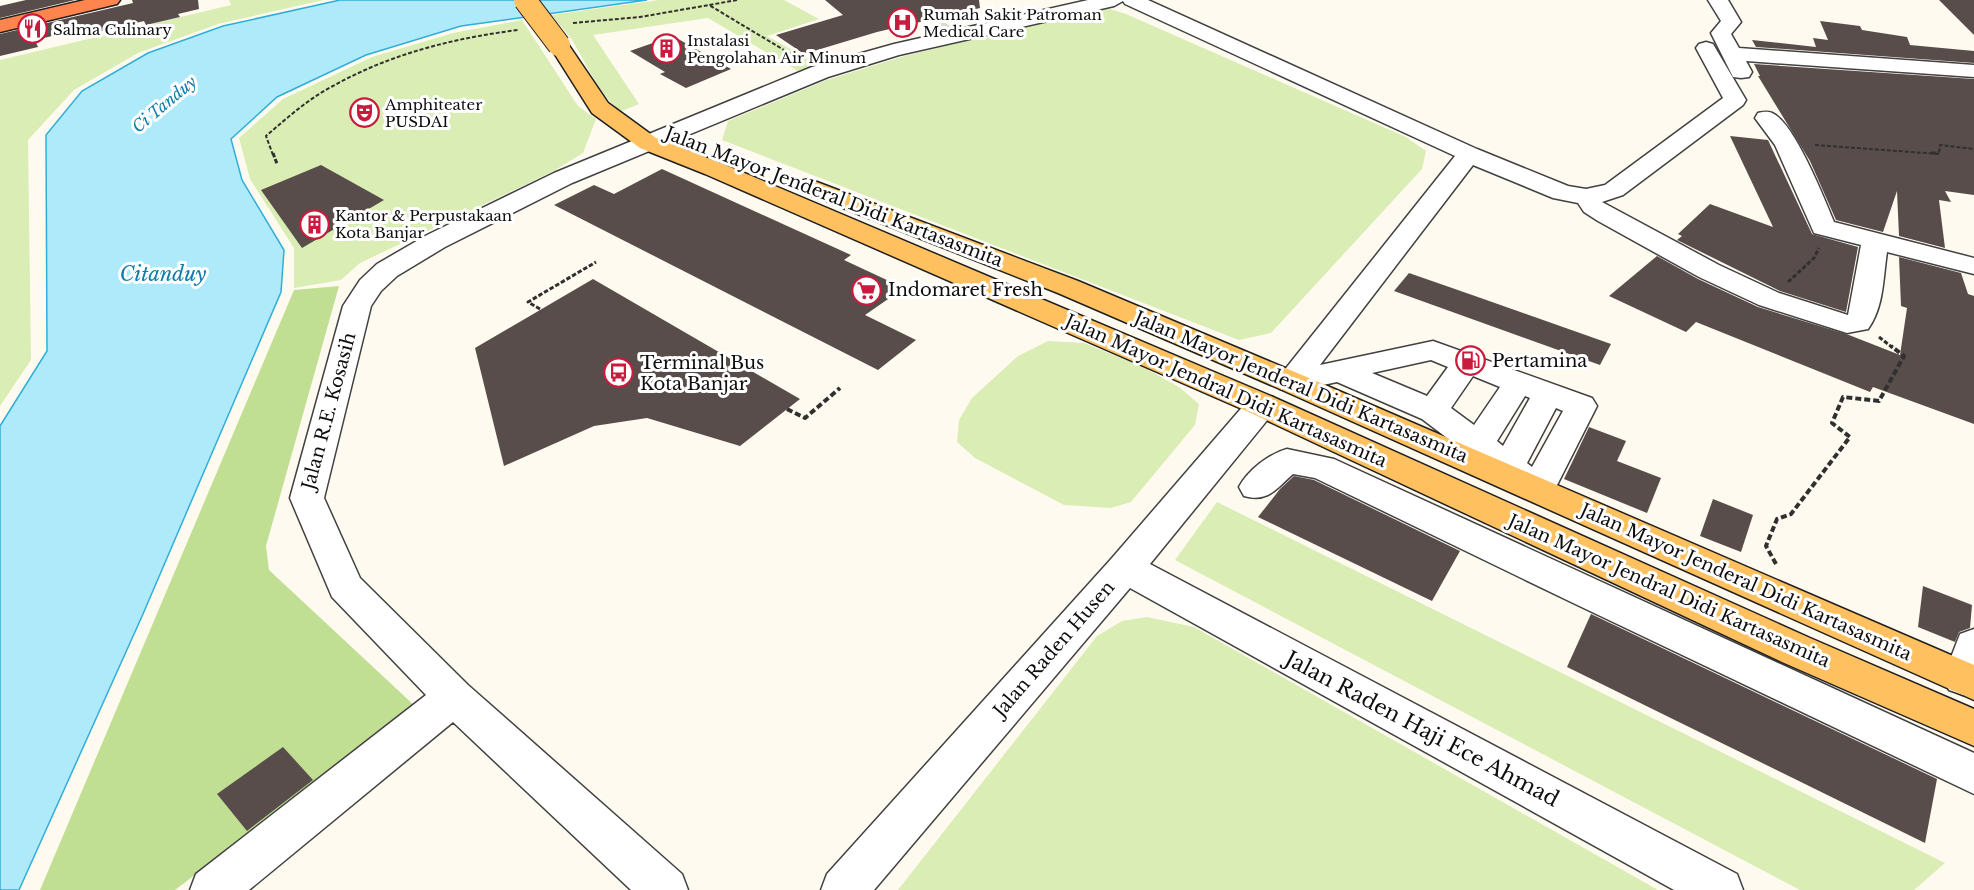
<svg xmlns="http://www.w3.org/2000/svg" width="1974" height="890" viewBox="0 0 1974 890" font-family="'Libre Baskerville',serif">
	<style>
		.green { fill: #daedb5 }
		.forest { fill: #c1df93 }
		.water { fill: #afeafb; stroke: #31aed8; stroke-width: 1.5 }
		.building { fill: #584d4a }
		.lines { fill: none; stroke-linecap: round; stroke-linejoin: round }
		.minor-tunnel { stroke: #dbd7cd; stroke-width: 22; stroke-dasharray: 22 10; stroke-linecap: butt }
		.minor-casing { stroke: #414141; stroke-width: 3 }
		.major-casing { stroke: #1f1f1f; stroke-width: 3 }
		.highway-casing { stroke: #1f1f1f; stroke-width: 3 }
		.path-far2 { stroke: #303030; stroke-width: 2; stroke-dasharray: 4 2; stroke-linecap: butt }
		.path-far1 { stroke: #303030; stroke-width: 3; stroke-dasharray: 4.5 2; stroke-linecap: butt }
		.path { stroke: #303030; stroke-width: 4; stroke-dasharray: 6 3; stroke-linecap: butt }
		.minor { fill: #fff; fill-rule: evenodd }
		.major { fill: #ffc05f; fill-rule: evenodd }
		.highway { fill: #ff844d; fill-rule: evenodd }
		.major-bridge-casing { stroke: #1f1f1f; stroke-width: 24; stroke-linecap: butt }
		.major-bridge { stroke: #ffc05f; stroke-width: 22 }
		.labels { text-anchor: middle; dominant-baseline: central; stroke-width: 6; stroke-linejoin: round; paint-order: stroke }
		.far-poi-label { font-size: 15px; fill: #0e0e0e; stroke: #fff; text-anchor: start }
		.far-water-label { font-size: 16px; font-style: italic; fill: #0d7daa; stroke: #fff }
		.street-label { font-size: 18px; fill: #0e0e0e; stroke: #fff }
		.poi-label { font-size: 18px; fill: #0e0e0e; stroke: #fff; text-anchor: start }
		.water-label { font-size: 20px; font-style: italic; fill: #0d7daa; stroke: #fff }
		.near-street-label { font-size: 21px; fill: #0e0e0e; stroke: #fff }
	</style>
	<rect width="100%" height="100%" fill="#fffaef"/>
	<g class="green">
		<polygon points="229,0 324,0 218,24 138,53 74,90 28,140 31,360 0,406 0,60 231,5"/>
		<path d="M659 0H784L819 19 767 36 817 64 798 71 708 18 593 35 639 104 622 111C596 94 587 62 570 37 564 30 557 22 551 15Z"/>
		<polygon points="1095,9 1110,9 1126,14 1406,137 1426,151 1422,169 1271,333 1239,340 722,140 728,121 827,80 901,57"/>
		<polygon points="522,20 578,106 596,119 583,153 552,172 360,263 341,280 294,288 294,248 250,179 239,138 283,99 372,57 453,33"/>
		<polygon points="1048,341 1084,343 1143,367 1179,387 1199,404 1195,425 1131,502 1111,508 1064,505 975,458 957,442 959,420 972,398 1018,356"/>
		<polygon points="1217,502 1945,863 1914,890 1800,890 1175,560"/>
		<polygon points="1147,617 1194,627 1658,890 898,890 1097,636 1122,621"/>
	</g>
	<polygon class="forest" points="339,286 266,546 269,570 416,707 175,890 40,890 294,290"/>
	<polygon class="water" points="340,0 647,0 461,26 366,55 277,97 231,139 242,180 284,250 281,292 143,614 19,890 0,890 0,426 47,351 46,135 82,91 148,53 223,26"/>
	<g class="building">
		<polygon points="26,0 75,0 0,18 0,6"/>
		<polygon points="132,0 198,0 199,9 178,14 180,17 146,25 144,21 90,34 87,28 35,40 38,47 0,56 0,34 133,3"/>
		<polygon points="825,0 979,0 980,8 877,32 804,54 776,35 843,15"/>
		<polygon points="1939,0 1974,0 1974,35"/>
		<polygon points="1820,21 1860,26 1862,30 1907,37 1910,45 1974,51 1974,63 1756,47 1752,40 1816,47 1813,38 1828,40"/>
		<polygon points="673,36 731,69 686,88 660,74 665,72 630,51"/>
		<polygon points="1754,64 1974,79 1974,195 1945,191 1951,202 1939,200 1945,248 1899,236 1897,191 1883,232 1836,220 1810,161 1758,76 1760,76"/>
		<polygon points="1730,136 1768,140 1812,234 1858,247 1846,312 1780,291 1677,240 1682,236 1678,234 1710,204 1773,227"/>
		<polygon points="321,165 384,200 302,248 261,190"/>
		<polygon points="662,169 851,255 844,260 904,288 865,315 916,340 878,370 554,205 594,185 614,194"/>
		<polygon points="1657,256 1698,279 1758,307 1849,335 1900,355 1907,308 1901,306 1899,257 1961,273 1968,294 1974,296 1974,424 1873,387 1870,392 1696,322 1686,332 1609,296"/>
		<polygon points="1409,273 1475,296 1611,344 1600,365 1394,291"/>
		<polygon points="593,279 800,399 740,446 647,418 594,426 504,466 475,348"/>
		<polygon points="1589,427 1626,441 1617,461 1661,478 1647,513 1564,479"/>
		<polygon points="1294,476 1314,480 1460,551 1432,601 1258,517 1280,489"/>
		<polygon points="1713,499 1753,515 1741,552 1700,536"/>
		<polygon points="1923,586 1972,605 1970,628 1959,632 1955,642 1918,627"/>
		<polygon points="1591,614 1937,779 1925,843 1567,667"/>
		<polygon points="283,747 313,780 247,831 217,794"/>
	</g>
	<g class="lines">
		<polyline class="minor-tunnel" points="932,27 948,38"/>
		<defs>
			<g id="minor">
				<path d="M1088 0H1148L1477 149 1568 186 1586 189 1605 185 1723 98 1696 48 1699 44 1706 42 1713 44 1746 100 1743 105 1623 195 1602 202 1719 265 1779 293 1848 315 1861 245 1814 233 1775 145 1755 118 1758 113C1763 112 1767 111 1772 113 1794 122 1824 198 1834 222L1974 258V274L1887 252C1883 278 1884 307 1868 329L1847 333 1759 305 1699 277 1598 221 1584 212 1578 203 1553 198 1473 165 1320 365 1433 341 1592 398 1597 406 1555 489 1550 498 1538 501 1526 498 1422 419 1337 382 1291 392 1280 389 1275 382 1455 156 1125 4 1123 1 1114 6 899 55 828 77 572 183 445 247 397 276 381 291 371 306 324 498 360 578 468 685 682 874 688 890H631L453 722 249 890H190L196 874 426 695 332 597 290 498 343 306 360 280 377 264 427 235 554 173 812 67 894 44ZM1431 360 1448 367 1427 396 1372 373ZM1473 376 1500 387 1474 425 1451 408ZM1525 396 1530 398 1503 446 1497 441ZM1556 408 1563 411 1532 467 1527 463Z"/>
				<polygon points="1708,0 1728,0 1741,22 1731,34 1739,48 1974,65 1974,77 1746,61 1752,72 1749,77 1741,78 1733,77 1711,33 1721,21"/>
				<polygon points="1262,394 1273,397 1278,405 1273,413 1150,564 1737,874 1743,890 1674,890 1130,588 874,890 821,890 827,874 1112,558 1251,397"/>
				<path d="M1287 449 1334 459 1974 753V794L1569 601 1315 478 1293 474C1277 488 1268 503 1244 496L1239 487C1248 470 1269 454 1287 449Z"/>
				<polygon points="1974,629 1974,691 1963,695 1949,690 1943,678 1960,634"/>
			</g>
			<g id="major">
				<polygon points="559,39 566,41 608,103 656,138 723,164 1273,397 1810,638 1974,709 1974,746 1782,662 1251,413 705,174 640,148 592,113 549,45 552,41"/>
				<polygon points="809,179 1078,281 1302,375 1974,665 1974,700 1280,389 1058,293 800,191 797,186 800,181"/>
			</g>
			<polygon id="highway" points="85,0 120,0 117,4 0,32 0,20"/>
		</defs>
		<use href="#minor" class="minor-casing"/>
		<use href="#major" class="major-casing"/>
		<use href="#highway" class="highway-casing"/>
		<g class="path-far2">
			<polyline points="737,0 709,5 799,59"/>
			<polyline points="573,23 640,17 709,5"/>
			<polyline points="1815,145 1939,154 1940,145 1974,149"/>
			<path d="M273 155 266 136C287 118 308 99 333 86 390 54 454 38 518 30"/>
		</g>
		<g class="path-far1">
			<polyline points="273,153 277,164"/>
			<polyline points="1931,153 1939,153"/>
			<polyline points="1788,282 1814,258 1819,248"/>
			<polyline points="540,309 528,302 596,262"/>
			<polyline points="1879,337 1893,348"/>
		</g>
		<g class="path">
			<polyline points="787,409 805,418 840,388"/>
			<polyline points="1776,564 1766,546 1777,519 1791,514 1850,437 1832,423 1843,397 1879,401 1904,356 1891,346"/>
		</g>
		<use href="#minor" class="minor"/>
		<use href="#major" class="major"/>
		<use href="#highway" class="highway"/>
		<defs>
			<polyline id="major-bridge" points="525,0 559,45"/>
		</defs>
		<use href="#major-bridge" class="major-bridge-casing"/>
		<use href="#major-bridge" class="major-bridge"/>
	</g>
	<defs>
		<symbol id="hospital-ring" viewBox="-11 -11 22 22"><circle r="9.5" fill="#fff" stroke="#c91b3d" stroke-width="1.5"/><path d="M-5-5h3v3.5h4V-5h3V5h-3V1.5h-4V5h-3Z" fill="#c91b3d"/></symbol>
		<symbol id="restaurant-ring" viewBox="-11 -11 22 22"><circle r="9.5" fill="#fff" stroke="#c91b3d" stroke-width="1.5"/><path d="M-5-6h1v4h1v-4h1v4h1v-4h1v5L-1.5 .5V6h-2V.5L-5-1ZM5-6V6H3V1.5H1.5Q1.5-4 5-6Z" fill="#c91b3d"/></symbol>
		<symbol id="building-ring" viewBox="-11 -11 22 22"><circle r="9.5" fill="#fff" stroke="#c91b3d" stroke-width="1.5"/><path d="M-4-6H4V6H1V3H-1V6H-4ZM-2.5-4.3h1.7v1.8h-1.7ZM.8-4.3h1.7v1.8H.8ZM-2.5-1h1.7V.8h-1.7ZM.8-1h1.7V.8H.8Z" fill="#c91b3d"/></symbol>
		<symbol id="theatre-ring" viewBox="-11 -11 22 22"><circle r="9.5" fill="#fff" stroke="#c91b3d" stroke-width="1.5"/><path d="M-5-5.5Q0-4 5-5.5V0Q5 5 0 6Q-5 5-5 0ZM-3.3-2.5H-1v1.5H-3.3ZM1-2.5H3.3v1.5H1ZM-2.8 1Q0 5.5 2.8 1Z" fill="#c91b3d"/></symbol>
		<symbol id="supermarket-ring" viewBox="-11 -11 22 22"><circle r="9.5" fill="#fff" stroke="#c91b3d" stroke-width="1.5"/><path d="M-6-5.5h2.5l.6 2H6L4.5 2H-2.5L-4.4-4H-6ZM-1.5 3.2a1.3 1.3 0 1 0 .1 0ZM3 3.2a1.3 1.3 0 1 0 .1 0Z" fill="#c91b3d"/></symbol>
		<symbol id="fuel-ring" viewBox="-11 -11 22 22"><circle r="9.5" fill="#fff" stroke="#c91b3d" stroke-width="1.5"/><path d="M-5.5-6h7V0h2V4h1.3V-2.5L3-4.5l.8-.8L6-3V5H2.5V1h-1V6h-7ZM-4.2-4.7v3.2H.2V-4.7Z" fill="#c91b3d"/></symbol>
		<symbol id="bus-ring" viewBox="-11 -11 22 22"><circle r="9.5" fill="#fff" stroke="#c91b3d" stroke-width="1.5"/><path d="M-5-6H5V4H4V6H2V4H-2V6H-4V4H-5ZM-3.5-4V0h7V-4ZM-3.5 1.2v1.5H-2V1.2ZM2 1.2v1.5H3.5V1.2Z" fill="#c91b3d"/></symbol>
	</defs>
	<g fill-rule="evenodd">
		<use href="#hospital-ring" x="886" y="6" width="33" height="33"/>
		<use href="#restaurant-ring" x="16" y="12" width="33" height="33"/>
		<use href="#building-ring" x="650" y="32" width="33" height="33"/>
		<use href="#theatre-ring" x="348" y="96" width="33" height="33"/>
		<use href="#building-ring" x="298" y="208" width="33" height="33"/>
		<use href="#supermarket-ring" x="850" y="274" width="33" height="33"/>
		<use href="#fuel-ring" x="1454" y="344" width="33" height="33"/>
		<use href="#bus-ring" x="602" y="356" width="33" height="33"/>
	</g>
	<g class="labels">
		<g class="far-poi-label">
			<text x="923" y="14">Rumah Sakit Patroman<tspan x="923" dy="17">Medical Care</tspan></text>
			<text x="53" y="29">Salma Culinary</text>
			<text x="687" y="40">Instalasi<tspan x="687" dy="17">Pengolahan Air Minum</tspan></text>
			<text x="385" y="104">Amphiteater<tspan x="385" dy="17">PUSDAI</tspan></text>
			<text x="335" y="215">Kantor &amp; Perpustakaan<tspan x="335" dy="17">Kota Banjar</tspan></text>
		</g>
		<g class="far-water-label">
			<text transform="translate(164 104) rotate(-40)">Ci Tanduy</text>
		</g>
		<g class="street-label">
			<text transform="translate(834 197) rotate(21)">Jalan Mayor Jenderal Didi Kartasasmita</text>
			<text transform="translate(1301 387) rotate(23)">Jalan Mayor Jenderal Didi Kartasasmita</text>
			<text transform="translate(1226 391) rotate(24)">Jalan Mayor Jendral Didi Kartasasmita</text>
			<text transform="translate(329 411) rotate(-75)">Jalan R.E. Kosasih</text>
			<text transform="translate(1746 582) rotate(24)">Jalan Mayor Jenderal Didi Kartasasmita</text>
			<text transform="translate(1669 591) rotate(24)">Jalan Mayor Jendral Didi Kartasasmita</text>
			<text transform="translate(1054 649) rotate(-49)">Jalan Raden Husen</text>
		</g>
		<g class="poi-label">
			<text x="888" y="290">Indomaret Fresh</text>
			<text x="1492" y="361">Pertamina</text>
			<text x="640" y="363">Terminal Bus<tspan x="640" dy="21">Kota Banjar</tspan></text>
		</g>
		<g class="water-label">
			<text x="163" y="274">Citanduy</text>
		</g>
		<g class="near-street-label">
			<text transform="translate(1422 729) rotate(28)">Jalan Raden Haji Ece Ahmad</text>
		</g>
	</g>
</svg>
